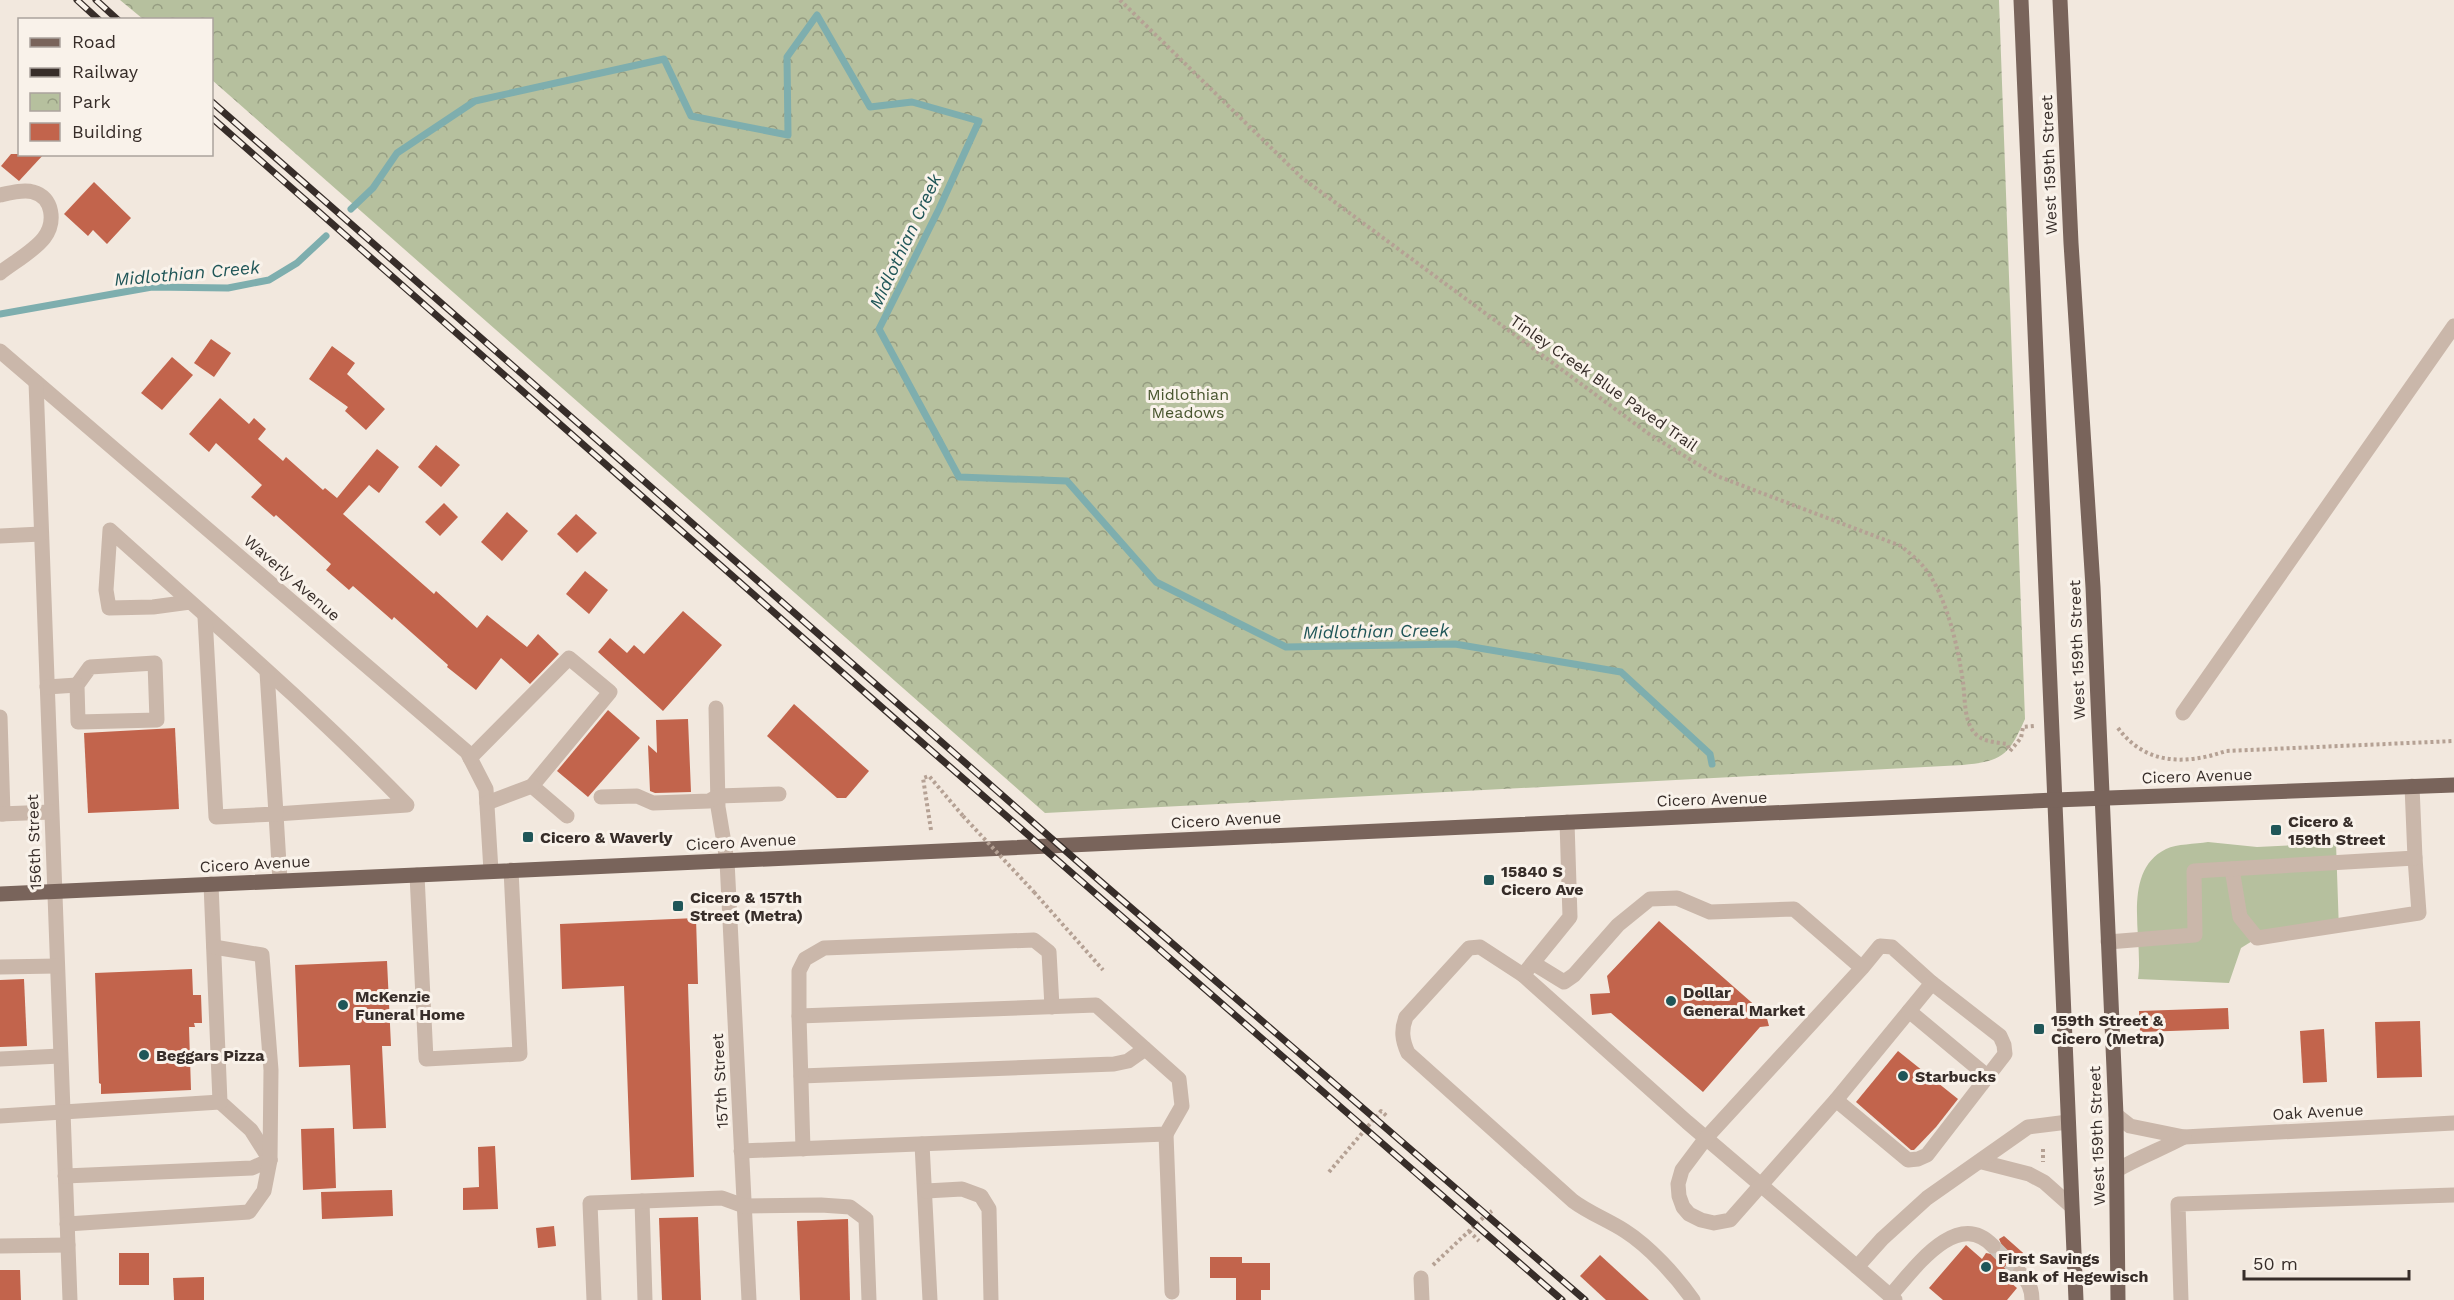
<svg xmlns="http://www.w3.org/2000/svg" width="2454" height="1300" viewBox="0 0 2454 1300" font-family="'Work Sans',sans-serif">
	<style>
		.green { fill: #b6c09e }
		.park { fill: url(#park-crowns) }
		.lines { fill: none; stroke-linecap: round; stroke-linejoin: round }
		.stream { stroke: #7eaeae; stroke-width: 7 }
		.building { fill: #c2644c }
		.minor-tunnel { stroke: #cdc3ba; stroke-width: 15; stroke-dasharray: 15 8; stroke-linecap: butt }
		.path { stroke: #b5a194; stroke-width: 4; stroke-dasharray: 3 3; stroke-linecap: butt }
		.minor { stroke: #cab7aa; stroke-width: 15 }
		.major { stroke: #79645b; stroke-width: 15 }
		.rail-casing { stroke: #372d29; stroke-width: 7 }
		.rail { stroke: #f9f2ea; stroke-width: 4.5; stroke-dasharray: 14; stroke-linecap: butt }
		.path-bridge { stroke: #b5a194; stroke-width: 4; stroke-dasharray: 3 3; stroke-linecap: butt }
		.poi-dot { fill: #205658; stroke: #f9f2ea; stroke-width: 2 }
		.labels { text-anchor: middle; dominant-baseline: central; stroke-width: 6; stroke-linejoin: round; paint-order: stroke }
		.street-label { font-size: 16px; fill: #372d29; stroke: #f9f2ea }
		.park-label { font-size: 16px; fill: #48552e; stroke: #f9f2ea }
		.poi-label { font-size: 16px; font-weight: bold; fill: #372d29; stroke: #f9f2ea; text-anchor: start }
		.water-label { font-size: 18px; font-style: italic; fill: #205658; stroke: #f9f2ea }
	</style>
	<defs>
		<pattern id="park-crowns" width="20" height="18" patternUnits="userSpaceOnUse" patternTransform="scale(1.5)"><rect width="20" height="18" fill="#b6c09e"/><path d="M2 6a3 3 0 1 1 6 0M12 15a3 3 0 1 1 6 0" fill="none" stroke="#959c81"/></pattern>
	</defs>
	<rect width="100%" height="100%" fill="#f2e8de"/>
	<path class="green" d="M2208 842 2257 847 2336 843 2339 931 2257 938 2241 948 2229 983 2138 979C2144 939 2120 872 2166 849 2177 844 2195 844 2208 842Z"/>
	<path class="park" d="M120 0H1999L2025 719C2009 755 2003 761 1963 765L1045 813 212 80V20L143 19Z"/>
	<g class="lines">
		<g class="stream">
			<polyline points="351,209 373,188 397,153 475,101 664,59 691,116 788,135 787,57 817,15 870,107 912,102 979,121 939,209 879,329 959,477 1067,481 1156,582 1286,647 1455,644 1621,672 1710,754 1712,764"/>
			<polyline points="0,314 152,287 228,288 269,280 297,263 326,236"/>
		</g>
	</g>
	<g class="building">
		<polygon points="11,154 44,154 19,181 1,166"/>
		<polygon points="94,182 131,218 107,244 93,230 88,236 64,214"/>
		<polygon points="211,339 231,353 214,377 194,363"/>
		<polygon points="332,346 355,363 347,374 385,409 366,430 345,411 348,407 309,379"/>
		<polygon points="172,357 193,375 162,410 141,393"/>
		<polygon points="220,398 249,424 254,418 266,429 258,439 283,461 286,457 323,490 325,488 337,498 377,449 399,467 379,493 369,485 343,514 434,594 436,591 477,628 487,615 527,647 538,634 559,654 530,684 501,658 476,690 447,667 448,665 394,617 392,620 353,586 349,590 326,570 331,564 276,515 274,517 251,497 262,485 216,443 209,452 189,434"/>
		<polygon points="436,445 460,465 441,487 418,467"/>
		<polygon points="444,503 458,517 440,536 425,522"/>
		<polygon points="507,512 528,531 502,561 481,542"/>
		<polygon points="576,514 597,533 577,553 557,534"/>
		<polygon points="585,571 608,590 589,614 566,594"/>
		<polygon points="683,611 722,645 663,711 598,652 610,638 627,653 634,645 644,654"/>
		<polygon points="794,704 869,771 846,798 837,798 767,736"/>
		<polygon points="608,710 640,738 588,797 557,771"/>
		<polygon points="688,719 691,792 655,793 650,791 648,745 657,753 656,720"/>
		<polygon points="175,728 179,809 88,813 84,733"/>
		<polygon points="696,918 698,984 688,984 694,1177 631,1180 624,986 562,989 560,924"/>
		<polygon points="1659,921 1759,1009 1764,1007 1769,1026 1760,1027 1703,1092 1611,1013 1592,1015 1590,994 1610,993 1607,976"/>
		<polygon points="387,961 391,1046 382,1046 386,1128 353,1129 350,1065 299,1067 295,965"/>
		<polygon points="192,969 193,995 201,995 202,1023 194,1023 195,1027 189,1027 191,1090 101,1094 101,1084 99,1083 95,973"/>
		<polygon points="24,979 27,1046 0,1047 0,980"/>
		<polygon points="2228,1008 2229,1029 2140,1032 2139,1011"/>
		<polygon points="2420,1021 2422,1077 2377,1078 2375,1022"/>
		<polygon points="2324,1029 2327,1082 2303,1083 2300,1031"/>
		<polygon points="1898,1051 1958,1099 1936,1127 1914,1150 1911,1150 1856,1102"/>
		<polygon points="334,1128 336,1188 303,1190 301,1129"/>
		<polygon points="495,1146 498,1209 463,1210 463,1188 479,1187 478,1147"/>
		<polygon points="392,1190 393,1216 322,1219 321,1192"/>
		<polygon points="698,1217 701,1300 662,1300 659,1218"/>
		<polygon points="848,1219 850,1300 800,1300 797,1221"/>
		<polygon points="554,1226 556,1246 538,1248 536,1228"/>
		<polygon points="2004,1236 2030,1259 2026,1266 2018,1264 2013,1267 2011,1275 2014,1280 2011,1283 2017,1288 2007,1300 1943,1300 1929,1288 1966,1245 1982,1259 1986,1253 1996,1255 2003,1248 1999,1239"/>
		<rect x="119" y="1253" width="30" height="32"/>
		<polygon points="1600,1255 1649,1300 1606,1300 1580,1276"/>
		<polygon points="1210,1257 1242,1257 1242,1263 1270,1263 1270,1290 1261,1290 1261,1300 1236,1300 1236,1278 1210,1278"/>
		<polygon points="0,1270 20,1270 21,1300 0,1300"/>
		<polygon points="204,1277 204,1300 174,1300 173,1278"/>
	</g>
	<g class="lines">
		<polyline class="minor-tunnel" points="1993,1246 2020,1273"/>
		<g class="path">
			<path d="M1120 0 1302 178 1649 434 1717 476 1901 546C1908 552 1916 558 1922 565 1946 592 1958 647 1963 682 1965 697 1964 719 1973 731 1981 742 1995 742 2007 744L2010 751 2021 738 2023 727 2034 726"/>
			<path d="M2118 728C2145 765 2186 765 2226 751L2454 741"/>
			<polyline points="931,830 923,778 929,776 963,816"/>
			<polyline points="1034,892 1103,970"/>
			<polyline points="2043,1149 2043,1162"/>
			<polyline points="1329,1172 1381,1111 1388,1117"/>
			<polyline points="1469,1231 1479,1241"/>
			<polyline points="1433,1265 1486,1215 1492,1211"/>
		</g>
		<g class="minor">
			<path d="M0 195C9 193 24 189 33 192 53 197 56 222 44 238 34 251 14 262 0 273"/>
			<polyline points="0,351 467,752 486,789 491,871"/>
			<polyline points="36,382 70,1300"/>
			<polyline points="0,536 41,534"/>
			<path d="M190 602 153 607 109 608 106 590 110 530C210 620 313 708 407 805L276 814 280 881"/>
			<polyline points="205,617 216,817 276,814 267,672"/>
			<polygon points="155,663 157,720 78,722 77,685 90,667"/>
			<polyline points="47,687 77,685"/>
			<polyline points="716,708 718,807 727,861 749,1300"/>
			<polyline points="2183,713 2454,326"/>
			<polyline points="0,717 3,814"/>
			<polyline points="470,758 569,658 610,692 532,786 567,816"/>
			<polyline points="601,797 637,796 653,803 709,801 718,796 779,794"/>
			<polyline points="487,803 532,786"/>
			<polyline points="0,814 51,812"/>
			<polyline points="1567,822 1570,917 1523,975 1687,1122 1857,1267"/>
			<polyline points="2232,869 2240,917 2257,938 2419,913 2415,858"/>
			<polyline points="417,875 426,1059 520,1054 511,870"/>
			<polyline points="211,884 220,1102 251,1130 270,1160"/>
			<polyline points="2108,942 2195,935 2194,871 2415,858 2412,786"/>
			<polyline points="1533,963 1564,982 1574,975 1618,925 1650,899 1677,898 1710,912 1794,909 1862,968 1706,1138 1682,1170 1678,1184 1679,1196 1683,1207 1689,1214 1701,1220 1714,1223 1730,1220 1836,1100 1932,983 1892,947 1880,946 1862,968"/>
			<polyline points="0,967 57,966"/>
			<path d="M1523 975 1480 947 1469 948 1406 1017C1401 1030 1402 1040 1408 1053L1573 1201C1589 1213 1608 1220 1625 1231 1650 1247 1676 1276 1693 1300"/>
			<polyline points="1909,1011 1987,1076"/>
			<polyline points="799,1016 799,971 805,959 824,948 1034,940 1049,952 1052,1007"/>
			<polyline points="0,1059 60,1056"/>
			<polyline points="801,1076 1114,1064 1128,1061 1145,1049"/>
			<polyline points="1836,1100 1908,1160 1918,1159 1927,1155 2005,1054 2004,1045 2000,1036 1932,983"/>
			<polyline points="2116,1115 2130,1126 2184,1137 2454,1123"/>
			<polyline points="0,1116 220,1102"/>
			<polyline points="1166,1134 1172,1292"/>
			<polyline points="922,1144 930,1300"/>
			<polyline points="741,1151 1166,1134 1182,1106 1179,1079 1096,1005 799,1016 803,1149"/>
			<polyline points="1982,1162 2029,1174 2044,1182 2071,1206"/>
			<path d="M2117 1170C2139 1157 2162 1149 2184 1137"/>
			<polyline points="65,1176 252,1168 270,1160"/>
			<polyline points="926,1191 962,1189 981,1196 989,1209 991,1300"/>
			<polyline points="642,1201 645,1300"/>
			<polyline points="67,1224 249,1212 264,1191 270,1160 271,1070 262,955 214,947"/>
			<polyline points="0,1246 68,1245"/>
			<path d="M2020 1273C2028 1280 2032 1289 2032 1300"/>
			<polyline points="1421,1278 1422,1300"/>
			<path d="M1890 1296C1913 1271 1956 1207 1993 1246"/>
			<polyline points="594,1300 590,1203 722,1198 744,1206 821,1205 850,1207 866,1219 869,1300"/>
			<polyline points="1895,1300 1857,1267 1882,1239 1927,1198 2028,1127 2068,1122"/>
			<polyline points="2181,1300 2178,1204 2454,1195"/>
		</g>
		<g class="major">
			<polyline points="2021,0 2076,1300"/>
			<polyline points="2060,0 2071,243 2093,587 2116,1115 2118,1300"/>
			<polyline points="0,894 2055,800 2454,785"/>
		</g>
		<defs>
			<g id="rail">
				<polyline points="77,0 99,20"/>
				<polyline points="96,0 118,20"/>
				<polyline points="212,102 1100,881 1585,1300"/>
				<polyline points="212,118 911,733 1562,1300"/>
			</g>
		</defs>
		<use href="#rail" class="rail-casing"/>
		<use href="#rail" class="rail"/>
		<polyline class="path-bridge" points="963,816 1034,892"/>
	</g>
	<g class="poi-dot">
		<rect x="2270" y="824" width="12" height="12" rx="3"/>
		<rect x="522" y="831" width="12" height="12" rx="3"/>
		<rect x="1483" y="874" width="12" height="12" rx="3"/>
		<rect x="672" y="900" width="12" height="12" rx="3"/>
		<circle cx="1671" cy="1001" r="6"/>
		<circle cx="343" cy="1005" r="6"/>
		<rect x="2033" y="1023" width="12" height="12" rx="3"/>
		<circle cx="144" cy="1055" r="6"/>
		<circle cx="1903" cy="1076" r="6"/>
		<circle cx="1986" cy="1267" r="6"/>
	</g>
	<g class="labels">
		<g class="street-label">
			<text transform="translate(2049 165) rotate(-92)">West 159th Street</text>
			<text transform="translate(1604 383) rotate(35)">Tinley Creek Blue Paved Trail</text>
			<text transform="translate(292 578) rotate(41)">Waverly Avenue</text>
			<text transform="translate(2077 650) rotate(-92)">West 159th Street</text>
			<text transform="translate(2197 776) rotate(-2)">Cicero Avenue</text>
			<text transform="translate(1712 799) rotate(-2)">Cicero Avenue</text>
			<text transform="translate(1226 820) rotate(-3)">Cicero Avenue</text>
			<text transform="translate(34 842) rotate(-92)">156th Street</text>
			<text transform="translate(741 842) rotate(-3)">Cicero Avenue</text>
			<text transform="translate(255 864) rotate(-3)">Cicero Avenue</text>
			<text transform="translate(720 1081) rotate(-93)">157th Street</text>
			<text transform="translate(2318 1112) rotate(-3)">Oak Avenue</text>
			<text transform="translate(2097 1136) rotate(-92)">West 159th Street</text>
		</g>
		<g class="park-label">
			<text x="1188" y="394">Midlothian<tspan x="1188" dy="18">Meadows</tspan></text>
		</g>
		<g class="poi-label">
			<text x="2288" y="821">Cicero &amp;<tspan x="2288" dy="18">159th Street</tspan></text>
			<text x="540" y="837">Cicero &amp; Waverly</text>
			<text x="1501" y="871">15840 S<tspan x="1501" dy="18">Cicero Ave</tspan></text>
			<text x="690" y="897">Cicero &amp; 157th<tspan x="690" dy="18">Street (Metra)</tspan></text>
			<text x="1683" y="992">Dollar<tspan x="1683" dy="18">General Market</tspan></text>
			<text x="355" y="996">McKenzie<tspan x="355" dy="18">Funeral Home</tspan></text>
			<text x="2051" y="1020">159th Street &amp;<tspan x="2051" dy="18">Cicero (Metra)</tspan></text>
			<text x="156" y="1055">Beggars Pizza</text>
			<text x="1915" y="1076">Starbucks</text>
			<text x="1998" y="1258">First Savings<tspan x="1998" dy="18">Bank of Hegewisch</tspan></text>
		</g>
		<g class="water-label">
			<text transform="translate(905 241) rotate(-65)">Midlothian Creek</text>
			<text transform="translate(187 273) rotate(-5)">Midlothian Creek</text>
			<text transform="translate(1376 631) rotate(-1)">Midlothian Creek</text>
		</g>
	</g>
	<rect x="18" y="18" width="195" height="138" fill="#f9f2ea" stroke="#aba39d" stroke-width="1.5"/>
	<rect x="30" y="38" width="30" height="9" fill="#79645b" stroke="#aba39d" stroke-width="1.5"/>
	<text x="72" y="48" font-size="18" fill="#372d29">Road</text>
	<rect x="30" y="68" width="30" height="9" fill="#372d29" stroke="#aba39d" stroke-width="1.5"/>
	<text x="72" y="78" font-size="18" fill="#372d29">Railway</text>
	<rect x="30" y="93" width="30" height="18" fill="url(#park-crowns)" stroke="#aba39d" stroke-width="1.5"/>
	<text x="72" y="108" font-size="18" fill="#372d29">Park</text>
	<rect x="30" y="123" width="30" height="18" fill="#c2644c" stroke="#aba39d" stroke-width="1.5"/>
	<text x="72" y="138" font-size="18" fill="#372d29">Building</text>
	<path d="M2244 1270v9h165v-9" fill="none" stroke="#372d29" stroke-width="3"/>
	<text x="2253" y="1270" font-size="18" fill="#372d29" stroke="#f9f2ea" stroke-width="4.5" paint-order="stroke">50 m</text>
</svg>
